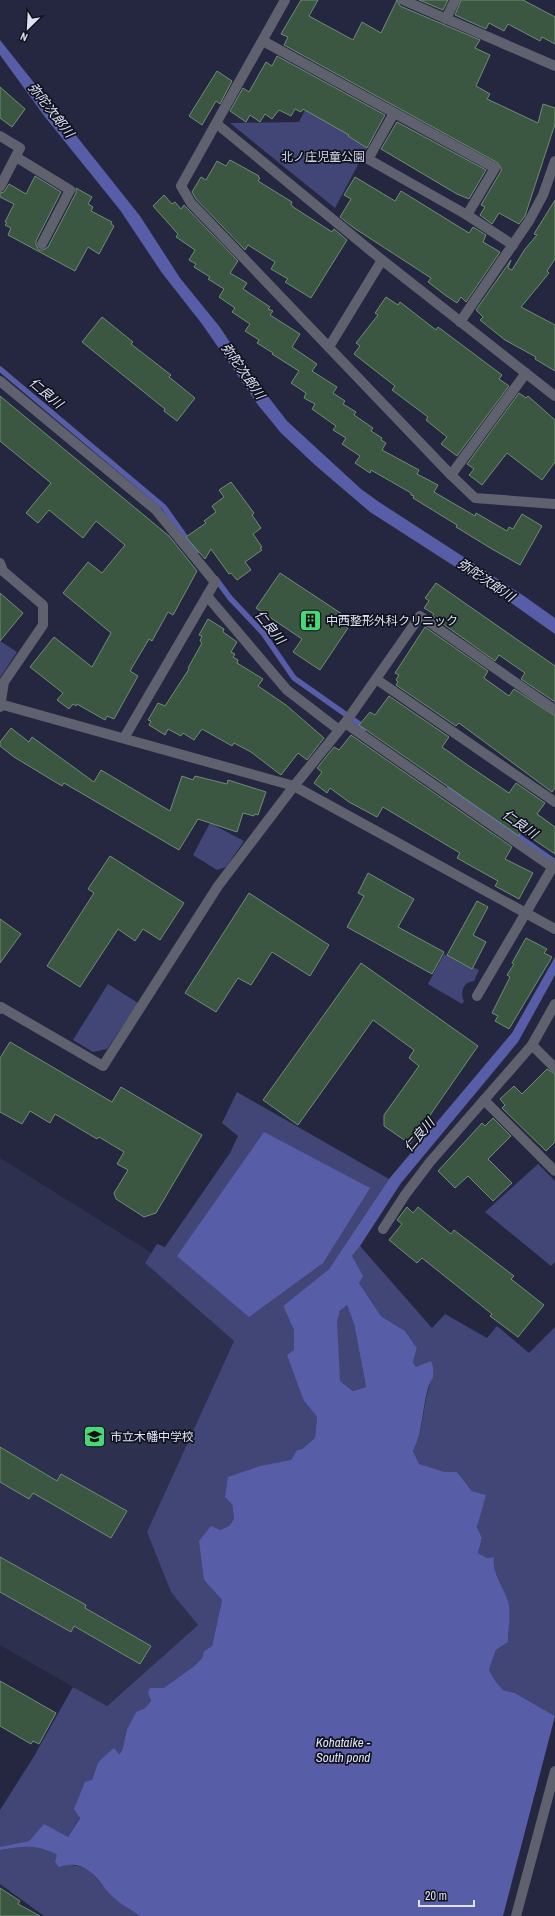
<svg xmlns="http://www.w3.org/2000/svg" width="555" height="1916" viewBox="0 0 555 1916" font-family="'Archivo Narrow','Noto Sans JP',sans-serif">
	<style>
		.built { fill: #2d304f }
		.green { fill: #424677 }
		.water { fill: #585da7; fill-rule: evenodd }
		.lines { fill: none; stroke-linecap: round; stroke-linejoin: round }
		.stream { stroke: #585da7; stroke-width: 5.5 }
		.building { fill: #3b5741; stroke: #6f8c75 }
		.minor { stroke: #5f616f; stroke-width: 10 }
		.tertiary { stroke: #5f616f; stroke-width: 10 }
		.labels { text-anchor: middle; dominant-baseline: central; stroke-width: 3.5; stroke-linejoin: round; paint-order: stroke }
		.park-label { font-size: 12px; fill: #d3d7ec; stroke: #10121d }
		.poi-label { font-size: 12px; fill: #e0e2f4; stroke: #10121d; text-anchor: start }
		.water-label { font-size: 13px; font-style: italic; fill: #e0e3f9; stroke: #10121d }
	</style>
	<rect width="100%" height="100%" fill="#252741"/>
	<polygon class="built" points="0,1158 152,1253 145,1263 234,1341 147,1532 171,1592 198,1625 106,1706 0,1645"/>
	<g class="green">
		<polygon points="305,110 369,144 335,208 230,123 299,122"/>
		<polygon points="0,641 17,652 0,678"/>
		<polygon points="210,823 244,841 226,867 217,870 193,855"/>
		<path d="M444 954 479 970 474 981C463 982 460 992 464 1001L462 1004 428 984Z"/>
		<polygon points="108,984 138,1003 107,1049 93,1052 73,1040"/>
		<polygon points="237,1092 389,1179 329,1269 283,1306 294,1330 294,1350 304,1401 317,1417 315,1438 302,1449 297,1450 291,1460 232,1504 234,1519 229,1526 220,1530 204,1580 222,1600 212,1646 204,1651 202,1658 193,1667 164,1689 154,1688 149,1693 151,1701 145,1708 136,1712 127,1729 122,1751 119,1754 114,1749 98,1762 80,1817 68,1837 44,1825 29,1841 0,1850 27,1846 42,1847 57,1855 68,1864 87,1868 114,1898 140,1916 44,1916 0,1884 0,1810 33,1758 73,1687 107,1706 198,1625 171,1592 147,1532 234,1341 145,1263 157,1244 165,1247 230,1153 238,1136 222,1123"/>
		<polygon points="538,1164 555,1181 555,1262 551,1266 485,1212"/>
		<path d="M360 1246 432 1328 445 1314 487 1338 497 1326 529 1353 555 1327V1716L515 1693 503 1690 496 1682 489 1670 496 1650 508 1642C508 1629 511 1611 507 1598 502 1584 492 1573 494 1557L487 1558 478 1553 482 1538 477 1527 485 1495 472 1491 457 1472H445L419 1465 413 1451C425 1428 422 1401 433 1376L416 1367 413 1362 417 1348 405 1331 381 1316 359 1283 352 1256Z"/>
		<path d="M347 1305 354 1324 366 1387 353 1391 340 1381C338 1366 334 1334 337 1320 338 1313 342 1309 347 1305Z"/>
	</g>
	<g class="water">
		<polygon points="0,40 140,216 180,278 219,326 256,381 287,421 361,489 379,502 524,596 555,618 555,634 507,600 370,512 315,465 281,433 258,405 202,324 162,273 120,210 45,117 0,55"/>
		<path d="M555 957V975L518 1042 401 1183 360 1246 352 1256 363 1276 359 1283 381 1316 405 1331 417 1348 413 1362 416 1367 431 1361C433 1366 434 1371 433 1377 432 1380 429 1384 428 1388 422 1409 423 1432 413 1451L419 1464 445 1472H457L472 1491 486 1495 477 1527 482 1538 478 1553 487 1558 494 1557C492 1573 502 1584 507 1598 512 1611 508 1629 508 1642L496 1650 489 1670 496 1682 503 1690 515 1693 555 1716 503 1916H140C132 1910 122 1905 114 1898 97 1882 89 1857 59 1867L55 1862 57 1855C34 1843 25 1847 0 1850V1847L29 1841 44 1824 68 1837 80 1818 74 1809 85 1782 92 1780 98 1762 114 1748 119 1754 122 1751 127 1729 136 1712 145 1708 151 1701 148 1693 150 1688H164L193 1667 202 1658 204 1651 212 1646 222 1600 204 1580 199 1541 211 1526 220 1530 229 1526 234 1519 232 1504 225 1497 228 1477 260 1466 291 1460 297 1450 302 1449 315 1438 317 1417 304 1401 287 1355 294 1350V1330L283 1306 329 1269 389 1179 512 1033ZM347 1305 354 1324 366 1387 353 1391 340 1381 337 1321 340 1311Z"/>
		<polygon points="264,1132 370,1188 323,1263 249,1317 177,1256"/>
	</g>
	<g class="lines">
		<g class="stream">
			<polyline points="0,369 164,507 196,552"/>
			<polyline points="216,579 230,598 263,633 294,678 365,728"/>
			<polyline points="450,788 555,862"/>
		</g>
	</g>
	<g class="building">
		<polygon points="301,0 318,0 309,16 353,40 362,22 381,33 397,0 400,6 480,40 475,48 490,55 476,86 490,94 487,99 538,123 543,104 555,108 555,124 525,216 519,224 499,213 492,224 480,215 485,207 481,205 501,171 501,168 498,163 284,45 288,37 281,34"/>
		<polygon points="419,0 448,0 443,10"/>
		<polygon points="461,0 523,0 555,17 555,44 542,37 540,41 508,24 504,31 489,23 486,29 455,15"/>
		<polygon points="277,56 385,115 367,148 348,136 349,135 303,109 301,112 295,109 291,116 279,110 272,119 265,114 260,122 250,115 246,122 230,111 243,88 249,92 266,62 272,66"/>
		<polygon points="217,71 232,81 220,104 216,101 202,125 189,116"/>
		<polygon points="0,87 25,109 12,127 0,118"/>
		<polygon points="397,122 486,170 469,199 457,194 381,149"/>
		<polygon points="230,160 259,176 258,177 260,178 258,181 292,202 291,204 293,207 332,232 334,229 347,240 311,298 285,282 288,279 271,269 275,262 248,245 245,250 196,199 192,192 201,177 206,180 217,161 226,166"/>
		<polygon points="35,176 61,192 36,241 36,245 39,250 43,250 48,247 76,193 76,188 92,197 88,204 93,207 91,211 112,222 111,224 114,226 99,254 88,247 75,271 8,235 11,228 5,225 7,223 5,222 14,204 0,197 0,193 4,192 9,184 26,194"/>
		<polygon points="355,177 395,201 401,191 469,233 473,227 486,235 483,242 500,252 466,302 461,297 457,303 445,295 428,282 431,278 354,228 340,217 351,199 344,195"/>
		<polygon points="164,195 172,204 175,202 181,209 184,205 238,261 230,273 247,283 243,289 270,307 268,309 273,311 270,315 300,334 292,347 317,364 312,371 337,387 333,393 345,401 343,404 356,412 354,415 373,428 371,431 382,438 381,440 386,443 382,450 419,470 417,474 438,485 434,492 475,516 476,513 507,531 509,527 513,529 522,514 542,526 520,565 492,549 456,527 457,525 413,498 414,496 411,495 411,493 371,470 370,473 355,463 360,456 342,444 346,438 333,430 336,426 312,409 315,404 304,398 306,393 291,383 299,371 272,354 273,353 257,343 259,340 245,331 250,324 232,312 235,308 219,297 224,289 208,279 210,277 194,267 196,264 189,260 195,250 176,237 178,234 153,206"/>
		<polygon points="555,200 555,259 547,271 549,273 521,307 555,325 555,371 535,359 536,357 505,340 480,320 483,317 476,310 511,260 508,268 512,270 525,249 537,235 534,234"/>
		<polygon points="386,297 398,305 400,302 436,330 438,327 502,375 499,379 509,386 457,456 441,444 447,437 426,420 428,417 392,390 395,386 354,354 360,346 356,343 378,315 375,313"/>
		<polygon points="102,317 133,342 131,344 171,375 169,377 195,398 177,421 164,411 165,409 82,342"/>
		<polygon points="519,393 526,398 528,396 555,420 555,462 542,480 507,453 482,485 469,475 474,469 467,464"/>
		<polygon points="0,396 169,536 197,571 173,615 168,612 152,641 149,639 130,671 138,676 114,719 107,716 105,720 77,704 76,706 73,704 69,709 57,700 63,693 30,667 54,637 92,667 111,633 63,593 88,562 102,573 125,545 96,521 83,538 49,510 38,523 26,513 51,483 0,441"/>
		<polygon points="231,482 254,513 252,515 261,528 253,534 262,547 260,548 262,550 245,562 251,570 237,580 231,573 229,574 211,549 205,559 186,537 206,523 204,521 216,512 212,506 224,497 219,490"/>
		<polygon points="280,573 348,618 343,625 348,628 320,670 293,652 302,639 256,608"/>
		<polygon points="436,583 555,666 555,702 521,679 525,673 499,655 495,661 432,616 434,614 424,608 429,601 425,598"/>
		<polygon points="0,593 23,613 0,641"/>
		<polygon points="208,619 224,629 223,632 237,642 231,652 235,654 233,657 238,660 237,663 263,679 258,686 286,705 324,738 307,760 298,753 281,775 251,752 234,743 232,746 202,729 194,740 183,733 181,736 168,729 165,735 149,725 151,721 148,720 158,703 165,706 189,669 188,668 202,643 200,641 202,636 199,635"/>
		<polygon points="425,627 488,671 484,678 509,696 514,689 555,716 555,788 552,792 459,723 456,726 396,685 398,682 396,680 399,675 395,673"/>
		<polygon points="389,696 449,737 442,747 469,766 509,793 516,783 545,803 537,814 555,827 555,854 521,831 519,836 359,725 370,712 375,715"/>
		<polygon points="11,728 29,742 32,737 94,782 101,770 170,811 182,776 193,780 195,776 227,784 228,780 266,792 258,815 255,814 254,816 243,813 237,832 198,819 179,850 64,783 62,786 14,757 0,746 0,742"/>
		<polygon points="351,735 512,847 505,859 533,873 519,899 495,886 498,881 457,858 460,853 383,807 377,817 349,802 330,788 327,793 314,783 322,772 317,768 334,747 339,750"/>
		<polygon points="110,856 184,903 160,940 143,929 135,941 118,929 80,987 47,966 94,893 88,889"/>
		<polygon points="368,873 414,899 398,927 444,952 432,974 347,927 364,896 358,893"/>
		<polygon points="249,893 329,945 310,976 272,952 251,985 238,978 216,1012 185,993"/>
		<polygon points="477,901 488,907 473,935 486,942 472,969 447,955"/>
		<polygon points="0,919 21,934 0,963"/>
		<polygon points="526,938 547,949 544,953 552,957 509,1029 495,1021 498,1016 492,1013 510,977 507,975 514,964 512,963"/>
		<polygon points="361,963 478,1046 410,1144 384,1126 384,1115 419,1066 409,1058 414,1050 373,1020 298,1125 263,1100"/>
		<polygon points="10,1042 112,1102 121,1087 202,1135 156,1213 144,1217 116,1199 114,1193 128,1170 117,1164 124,1152 99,1137 97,1139 55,1114 50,1123 30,1111 22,1124 0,1112 0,1058"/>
		<polygon points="547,1069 555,1074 555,1142 546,1151 502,1108 505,1105 500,1099 514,1086 522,1094"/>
		<polygon points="493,1118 511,1136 488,1159 512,1183 493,1201 468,1176 455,1188 438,1171 482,1123 485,1126"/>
		<polygon points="407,1207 413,1213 418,1207 451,1234 454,1230 514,1276 511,1279 544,1305 518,1337 490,1316 492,1314 422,1258 417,1263 389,1240 402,1224 397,1220"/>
		<polygon points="0,1447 57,1481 61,1474 127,1511 111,1538 33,1493 29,1499 0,1482"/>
		<polygon points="0,1557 86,1605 85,1608 151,1646 140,1664 74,1626 71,1632 0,1592"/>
		<polygon points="0,1681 56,1713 39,1744 33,1741 31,1744 0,1726"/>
		<polygon points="0,1888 20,1901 18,1904 40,1916 0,1916"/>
	</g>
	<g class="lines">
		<g class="minor">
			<polyline points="285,0 181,186 191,203 451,475 475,498 555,504"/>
			<polyline points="403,0 555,66"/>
			<polyline points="446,19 455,0"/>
			<polyline points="263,41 495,168 467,215"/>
			<polyline points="394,113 368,159 467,215 513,245"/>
			<polyline points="217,124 382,260 555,396"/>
			<polyline points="0,136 20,148 0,187"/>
			<polyline points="16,157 70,190 42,244"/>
			<polyline points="460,322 529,221 543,195 555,161"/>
			<polyline points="329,347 382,260"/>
			<polyline points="0,381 156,510 215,582 124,738"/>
			<polyline points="451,475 526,373"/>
			<polyline points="0,563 3,571 43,605 43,625 4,682 0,707"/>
			<polyline points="207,596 287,690 339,730"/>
			<polyline points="376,679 555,802"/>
			<polyline points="0,704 294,786 555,929"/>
			<polyline points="345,723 552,867"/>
			<polyline points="477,996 555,863"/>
			<polyline points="0,1009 1,1007 103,1066 218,886 294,786 345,723 420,616 555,710"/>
			<polyline points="532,1045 555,1068"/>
			<polyline points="484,1100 555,1171"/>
			<polyline points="383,1229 405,1195 430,1162 532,1045 555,1004"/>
		</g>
		<polyline class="tertiary" points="516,1916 555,1771"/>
	</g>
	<defs>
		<symbol id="building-square" viewBox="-11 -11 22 22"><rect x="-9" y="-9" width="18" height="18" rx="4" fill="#49d778" stroke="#10121d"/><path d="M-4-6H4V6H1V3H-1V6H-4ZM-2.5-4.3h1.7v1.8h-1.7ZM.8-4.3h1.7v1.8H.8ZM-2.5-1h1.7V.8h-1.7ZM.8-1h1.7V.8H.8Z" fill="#111"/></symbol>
		<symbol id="school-square" viewBox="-11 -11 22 22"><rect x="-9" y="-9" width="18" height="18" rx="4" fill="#49d778" stroke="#10121d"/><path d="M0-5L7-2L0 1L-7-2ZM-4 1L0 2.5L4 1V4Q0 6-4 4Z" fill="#111"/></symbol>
	</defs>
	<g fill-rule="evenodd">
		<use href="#building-square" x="298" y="608" width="25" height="25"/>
		<use href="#school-square" x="82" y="1424" width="25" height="25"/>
	</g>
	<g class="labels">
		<g class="park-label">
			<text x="323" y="157">北ノ庄児童公園</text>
		</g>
		<g class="poi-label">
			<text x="326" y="621">中西整形外科クリニック</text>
			<text x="110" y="1437">市立木幡中学校</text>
		</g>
		<g class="water-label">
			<text transform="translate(51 110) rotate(52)">弥陀次郎川</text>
			<text transform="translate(243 371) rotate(55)">弥陀次郎川</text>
			<text transform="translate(46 393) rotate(40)">仁良川</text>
			<text transform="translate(486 580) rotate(34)">弥陀次郎川</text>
			<text transform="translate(270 627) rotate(51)">仁良川</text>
			<text transform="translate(520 824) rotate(35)">仁良川</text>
			<text transform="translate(419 1135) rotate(-50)">仁良川</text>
			<text x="343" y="1742">Kohataike -<tspan x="343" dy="15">South pond</tspan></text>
		</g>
	</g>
	<g transform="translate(28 28) rotate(204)" stroke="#10121d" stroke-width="3" paint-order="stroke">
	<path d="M0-3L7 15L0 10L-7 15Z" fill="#e0e2f4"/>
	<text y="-6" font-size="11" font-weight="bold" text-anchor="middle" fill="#e0e2f4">N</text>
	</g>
	<path d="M419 1900v6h55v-6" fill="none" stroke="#e0e2f4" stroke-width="2"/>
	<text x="425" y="1900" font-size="12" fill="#e0e2f4" stroke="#10121d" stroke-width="3" paint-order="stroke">20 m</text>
</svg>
